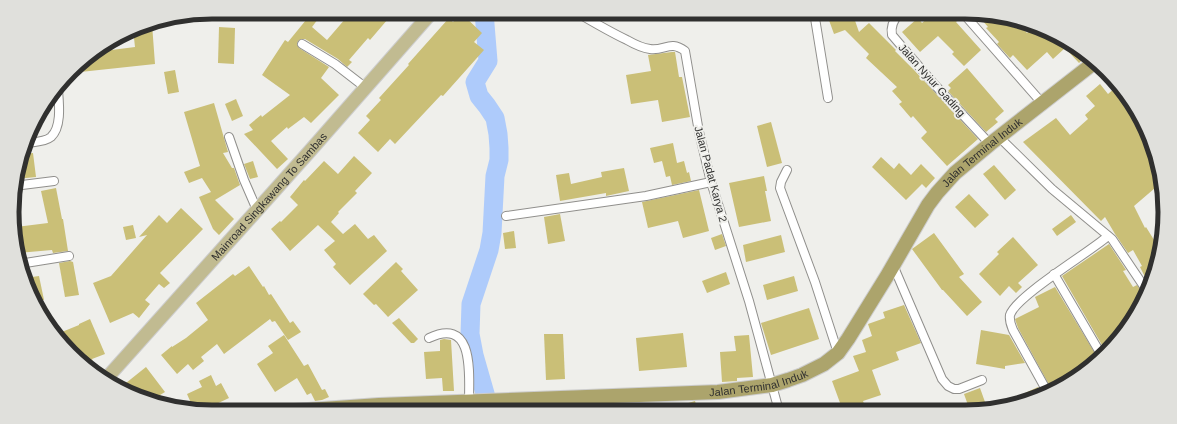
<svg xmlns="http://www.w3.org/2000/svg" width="1177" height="424" viewBox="0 0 1177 424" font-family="Arial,sans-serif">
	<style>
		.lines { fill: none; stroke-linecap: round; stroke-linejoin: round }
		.river { stroke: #aecbfb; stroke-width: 19 }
		.building { fill: #cabf77 }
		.minor-casing { stroke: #908f8c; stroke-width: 10 }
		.primary-casing { stroke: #cdcdcd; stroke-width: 15 }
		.trunk-casing { stroke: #cdcdcd; stroke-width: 16 }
		.minor { stroke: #fff; stroke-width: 8 }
		.primary { stroke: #c1bb91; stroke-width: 13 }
		.trunk { stroke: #aca46c; stroke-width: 14 }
		.labels { text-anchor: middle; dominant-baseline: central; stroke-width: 4; stroke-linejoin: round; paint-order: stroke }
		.street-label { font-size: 11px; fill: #30302f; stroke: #efefeb }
		.rim { fill: none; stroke: #30302f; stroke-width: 5 }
	</style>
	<rect width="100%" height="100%" fill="#efefeb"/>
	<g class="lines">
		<polyline class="river" points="484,12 488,61 475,82 479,96 487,106 495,118 498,134 499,148 499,160 495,176 492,233 489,250 471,304 470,334 474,355 490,411"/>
	</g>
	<g class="building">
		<polygon points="296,12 310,12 318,19 312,27 327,40 346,18 339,12 394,12 370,40 368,38 349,60 352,62 347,67 338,59 305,39 302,39 298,41 297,44 299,48 329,67 321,78 339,95 311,123 304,117 288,129 287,127 271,141 288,159 277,169 244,134 253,130 249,125 261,115 262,117 290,95 262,75 285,40 288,42 306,20"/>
		<polygon points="826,12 852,12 859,32 869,23 896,50 895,51 914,70 978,139 947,166 921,138 927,132 913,116 911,118 899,104 902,102 892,91 897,87 866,58 869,54 845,30 834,34"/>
		<polygon points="935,12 957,12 960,18 956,22 981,50 964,66 952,54 954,52 938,36 920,52 902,32 918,18 922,23"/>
		<polygon points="461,13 482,33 474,42 484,50 443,96 441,95 395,144 390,139 378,152 358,133 370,120 366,116 381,100 379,98 409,65 408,64 449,18 453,22"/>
		<polygon points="976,13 1005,17 1014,28 1019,24 1027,33 1034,27 1088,55 1079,63 1065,48 1053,59 1047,52 1027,70 1013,55 1010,58 1008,56 997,44 999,42 986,28 988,27"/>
		<polygon points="152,24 155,64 71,73 80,62 96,52 135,47 133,29 136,27"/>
		<polygon points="219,27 235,28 234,64 218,63"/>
		<polygon points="672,52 675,52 679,77 682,77 690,117 662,122 658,100 631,104 626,75 651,71 648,55"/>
		<polygon points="967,68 1004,111 995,119 998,122 986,132 948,91 951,88 948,85"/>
		<polygon points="175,70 179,92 168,94 164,72"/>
		<polygon points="1100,84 1108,94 1116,87 1138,112 1162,182 1134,206 1145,228 1146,227 1159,248 1158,264 1149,285 1140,267 1142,266 1133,250 1128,253 1115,234 1105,217 1101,221 1023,142 1056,118 1070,135 1088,119 1085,115 1095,106 1086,96"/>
		<polygon points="236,99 243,116 232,121 225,104"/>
		<polygon points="214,103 228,152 223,153 232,168 234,168 240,185 215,200 234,219 219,235 213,229 199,197 211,192 202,178 189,183 184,172 200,166 184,112"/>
		<polygon points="771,122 782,163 767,167 757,126"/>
		<polygon points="673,143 677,163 684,161 687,173 689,172 691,181 672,185 670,176 666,177 662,161 654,163 650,148"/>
		<polygon points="33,153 36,177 16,179 24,154"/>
		<polygon points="354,156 372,173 355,191 357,193 338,212 339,213 331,222 343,234 355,224 368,239 374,235 387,251 350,285 333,267 336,264 324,250 335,241 318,225 290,251 271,229 280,221 281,222 298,205 290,197 304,180 305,181 324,161 338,174"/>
		<polygon points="881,157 894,169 899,163 911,175 921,164 935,178 926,188 922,184 906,200 872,167"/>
		<polygon points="253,161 258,177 250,179 244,164"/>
		<polygon points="994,165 1016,190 1005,200 983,174"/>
		<polygon points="624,168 629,191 606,196 606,193 560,201 556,175 569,173 571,184 602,177 601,172"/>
		<polygon points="764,176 767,191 765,191 771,221 739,227 729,183"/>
		<polygon points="56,188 62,219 63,219 68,251 53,253 52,250 18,253 16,227 48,223 41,191"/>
		<polygon points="699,190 709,231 683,238 678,221 648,228 642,202"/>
		<polygon points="969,194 989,215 975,228 955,207"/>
		<polygon points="181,208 203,229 160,273 170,283 164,288 159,284 145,300 150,304 139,318 133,313 110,323 93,283 111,276 147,235 139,237 159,215 167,223"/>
		<polygon points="560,214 565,241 548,244 544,217"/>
		<polygon points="1071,215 1076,222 1057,236 1052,229"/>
		<polygon points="133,225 136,238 126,240 123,227"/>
		<polygon points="514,231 516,248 505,249 503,233"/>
		<polygon points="934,233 964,274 959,277 982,302 967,316 943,290 942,290 912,249"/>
		<polygon points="722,234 726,246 715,250 711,238"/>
		<polygon points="781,235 785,252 746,262 743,245"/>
		<polygon points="1013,237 1038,265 1018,283 1022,287 1016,293 1009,286 1000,296 979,274 999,254 997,252"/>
		<polygon points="1109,244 1126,270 1123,271 1133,287 1137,285 1145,296 1138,312 1106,352 1062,276"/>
		<polygon points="70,261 73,262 79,295 65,297 59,263"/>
		<polygon points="396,262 403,269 401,271 418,290 388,317 376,304 374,305 363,294"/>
		<polygon points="249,266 263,287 264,286 269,295 271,294 290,323 293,321 301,332 288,340 275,321 272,322 270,319 224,354 217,344 201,357 204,361 193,370 188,364 177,374 161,355 172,346 172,347 186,338 208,320 196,303 233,274 235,276"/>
		<polygon points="726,272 730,284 707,293 702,281"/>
		<polygon points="39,276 44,300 36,301 25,278"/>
		<polygon points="794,276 798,291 767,300 763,285"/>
		<polygon points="1055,287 1099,360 1053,392 1018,328 1015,319 1039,307 1035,297"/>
		<polygon points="904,305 921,343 896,352 899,360 872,370 881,395 863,401 867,411 843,411 832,381 859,371 853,356 866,352 862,340 872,336 868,324 885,318 883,312"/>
		<polygon points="809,308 819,339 771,355 761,323"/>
		<polygon points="399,318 418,339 414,343 411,343 392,323"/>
		<polygon points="90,319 105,354 92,359 98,376 57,334 79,325 79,324"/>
		<polygon points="981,330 1009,335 1025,363 1005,366 1005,369 976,364"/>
		<polygon points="683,333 687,367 639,371 636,338"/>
		<polygon points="544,334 563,334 565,379 546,380"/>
		<polygon points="284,335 304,366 308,364 322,390 325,389 329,397 322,400 315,401 311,393 307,395 297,378 275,392 257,364 273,353 268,346"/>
		<polygon points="749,335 753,377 737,378 737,381 722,382 720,352 736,351 734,336"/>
		<polygon points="444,339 451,340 454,391 443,391 442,378 426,379 424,352 440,351 440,340"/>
		<polygon points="146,367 165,392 160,395 162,398 155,403 121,387"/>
		<polygon points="211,375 216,386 221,383 229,398 212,406 210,403 194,410 187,394 202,387 199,381"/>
		<polygon points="1038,387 1043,395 1016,403 1014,398"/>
		<polygon points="980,388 985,402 969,408 964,394"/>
		<polygon points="695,401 698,411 668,411 668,409"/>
	</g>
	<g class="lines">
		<defs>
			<g id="minor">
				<path d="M576 12C593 22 610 32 627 40 634 44 642 48 650 49 665 51 670 40 685 51L699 132 711 182 749 301 779 411"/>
				<polyline points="814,12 828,98"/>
				<path d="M900 12C894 19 890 26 892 35L934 84 990 144"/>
				<polyline points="962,12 1042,103"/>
				<polyline points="302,44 335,64 366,88"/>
				<polyline points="229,137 244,180 257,210"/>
				<polyline points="999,137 1052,189 1112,239 1147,291"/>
				<path d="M27 143C34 142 45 142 51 137 62 127 59 103 58 90"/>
				<polyline points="787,170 781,182 780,188 815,282 838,353"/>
				<polyline points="14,186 54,181"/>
				<polyline points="506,216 646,196 711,182"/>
				<polyline points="19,264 69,256"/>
				<polyline points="893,265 942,379 948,386 954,389 959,389 982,380"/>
				<polyline points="1054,274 1102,356"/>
				<path d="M429 338C475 316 469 375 469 402"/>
				<path d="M1048 393 1013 330C1011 325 1009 321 1010 315 1016 296 1090 252 1108 236"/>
			</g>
			<g id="primary">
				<path id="s1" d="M105 380 309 152 432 12"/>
			</g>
			<g id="trunk">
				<path id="s2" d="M280 412 379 405 718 392 772 385 788 380 802 375 824 364 838 353 848 339 887 276 928 205 937 193 955 173 990 144 1095 62"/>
			</g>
		</defs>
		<use href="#minor" class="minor-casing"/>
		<use href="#primary" class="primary-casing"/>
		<use href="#trunk" class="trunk-casing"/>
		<use href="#minor" class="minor"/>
		<use href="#primary" class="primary"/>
		<use href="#trunk" class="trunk"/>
	</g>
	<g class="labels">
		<g class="street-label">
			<text transform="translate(932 80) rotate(48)">Jalan Nyiur Gading</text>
			<text stroke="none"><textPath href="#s2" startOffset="816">Jalan Terminal Induk</textPath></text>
			<text transform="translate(711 174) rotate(75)">Jalan Padat Karya 2</text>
			<text stroke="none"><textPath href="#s1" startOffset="246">Mainroad Singkawang To Sambas</textPath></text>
			<text stroke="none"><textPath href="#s2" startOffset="480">Jalan Terminal Induk</textPath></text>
		</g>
	</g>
	<path d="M0 0H1177V424H0ZM212 19H965A193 193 0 0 1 1158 212V212A193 193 0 0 1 965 405H212A193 193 0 0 1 19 212V212A193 193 0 0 1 212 19Z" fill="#e0e0dc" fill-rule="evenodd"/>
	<path class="rim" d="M212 19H965A193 193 0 0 1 1158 212V212A193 193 0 0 1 965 405H212A193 193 0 0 1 19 212V212A193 193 0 0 1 212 19Z"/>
</svg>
